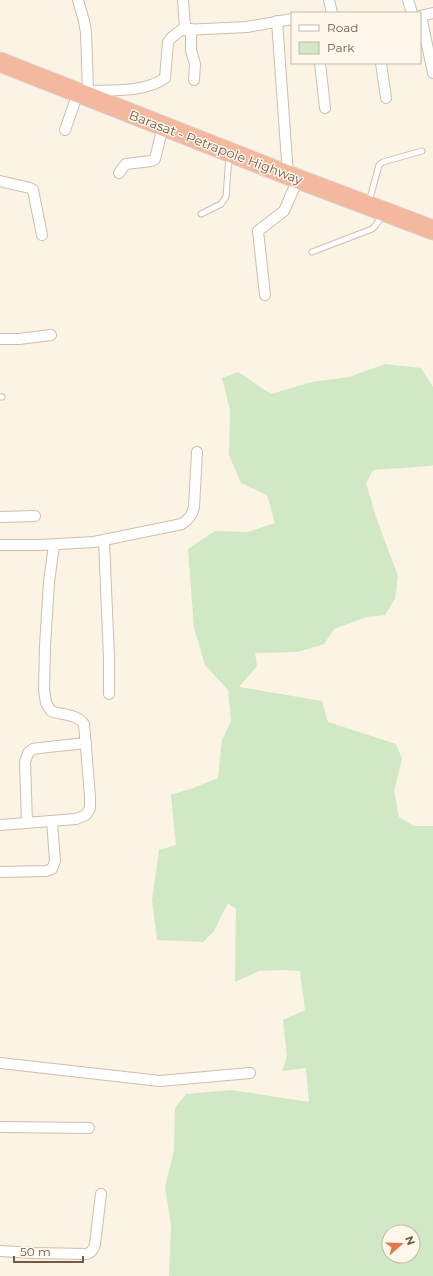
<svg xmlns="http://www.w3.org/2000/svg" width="433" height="1276" viewBox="0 0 433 1276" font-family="Montserrat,sans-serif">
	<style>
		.green { fill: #d0e8c3; fill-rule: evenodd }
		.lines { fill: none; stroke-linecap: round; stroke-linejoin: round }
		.lane-casing { stroke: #cebeae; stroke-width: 7 }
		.street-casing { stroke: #cebeae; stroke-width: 12 }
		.highway-casing { stroke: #dbd4d0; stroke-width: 21 }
		.lane { stroke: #fff; stroke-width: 5 }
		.street { stroke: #fff; stroke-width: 10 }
		.highway { stroke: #f3b89e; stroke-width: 19 }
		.labels { text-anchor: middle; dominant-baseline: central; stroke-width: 3; stroke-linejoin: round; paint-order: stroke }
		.street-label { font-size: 13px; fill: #735b4b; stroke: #fef7ea }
	</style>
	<rect width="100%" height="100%" fill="#fbf3e4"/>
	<path class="green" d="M385 364 421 368 433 387V465L430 466 373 470 366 483 376 517 398 576 395 599 385 615 366 617 334 629 324 644 298 652 255 653 257 666 239 687 322 701 328 722 396 744 402 759 394 791 399 817 414 826H433V1276H169L171 1225 165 1187 174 1150 175 1108 186 1094 231 1090 309 1102 306 1068 282 1071 287 1056 283 1020 305 1010 300 971 282 970 259 971 235 982 236 909 228 903 214 931 203 942 157 940 152 900 159 850 176 845 171 795 193 788 218 778 222 740 231 721 228 690 205 665 194 628 188 549 215 531 248 532 275 523 267 495 241 483 229 455 230 410 222 378 238 372 271 394 312 382 349 377ZM389 1232H413V1256H389Z"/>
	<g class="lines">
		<defs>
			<g id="lane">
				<polyline points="369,202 379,165 383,162 422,151"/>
				<polyline points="201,214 221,204 226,197 229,156"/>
				<polyline points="312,252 372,229 375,226 383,214"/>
				<polyline points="0,397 2,397"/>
			</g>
			<g id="street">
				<polyline points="78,0 84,21 86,32 88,91"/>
				<polyline points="329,0 332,13"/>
				<polyline points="408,0 412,13"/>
				<polyline points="420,16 433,13"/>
				<polyline points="421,16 433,73"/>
				<polyline points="277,21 288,175"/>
				<polyline points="191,29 191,50 195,64 194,80"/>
				<polyline points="183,30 247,27 292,19"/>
				<polyline points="320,63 325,108"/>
				<polyline points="381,63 386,98"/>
				<path d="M85 91C109 90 145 93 165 78L168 42 171 38 185 27 183 0"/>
				<polyline points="65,130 78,93"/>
				<polyline points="119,173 124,166 126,164 151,161 155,159 163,126"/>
				<polyline points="0,181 30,188 33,190 42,235"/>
				<polyline points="265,295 258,231 284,211 298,179"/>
				<polyline points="0,339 19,339 51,335"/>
				<polyline points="0,517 35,516"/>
				<polyline points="104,541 109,658 109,694"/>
				<path d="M0 545H40L94 542 182 524C189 519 192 515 194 507L197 452"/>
				<polyline points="27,823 25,762 28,753 33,749 39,748 86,743"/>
				<path d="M0 825 76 819 86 815 90 808V796L84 724C77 714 61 715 51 711L46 703 44 690 45 646 49 582 54 545"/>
				<polyline points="0,872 46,871 52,869 55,861 52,821"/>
				<polyline points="0,1063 160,1081 250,1073"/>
				<polyline points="0,1127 89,1128"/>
				<path d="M0 1251 34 1253 87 1254C92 1252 94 1249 95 1244L101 1194"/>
			</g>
			<polyline id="highway" points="0,62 298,179 433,230"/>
		</defs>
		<use href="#lane" class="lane-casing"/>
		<use href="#street" class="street-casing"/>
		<use href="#highway" class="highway-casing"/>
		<use href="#lane" class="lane"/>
		<use href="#street" class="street"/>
		<use href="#highway" class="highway"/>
	</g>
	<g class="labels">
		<g class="street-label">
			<text transform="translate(216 147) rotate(21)">Barasat - Petrapole Highway</text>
		</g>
	</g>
	<rect x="291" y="12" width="130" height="52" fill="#fef7ea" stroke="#c6b9aa"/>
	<rect x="299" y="25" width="20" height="6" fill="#ffffff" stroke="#c6b9aa"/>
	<text x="327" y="32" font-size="12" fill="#735b4b">Road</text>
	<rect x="299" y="42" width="20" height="12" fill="#d0e8c3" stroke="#c6b9aa"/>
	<text x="327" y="52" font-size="12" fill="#735b4b">Park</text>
	<g transform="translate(401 1244) rotate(70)"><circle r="19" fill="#fef7ea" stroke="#c6b9aa"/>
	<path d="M0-3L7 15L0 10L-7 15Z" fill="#e0774f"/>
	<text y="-6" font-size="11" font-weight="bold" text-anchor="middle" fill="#735b4b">N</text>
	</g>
	<path d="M14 1256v6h69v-6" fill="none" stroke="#735b4b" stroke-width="2"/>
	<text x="20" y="1256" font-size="12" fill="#735b4b" stroke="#fef7ea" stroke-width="3" paint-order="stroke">50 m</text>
</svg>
